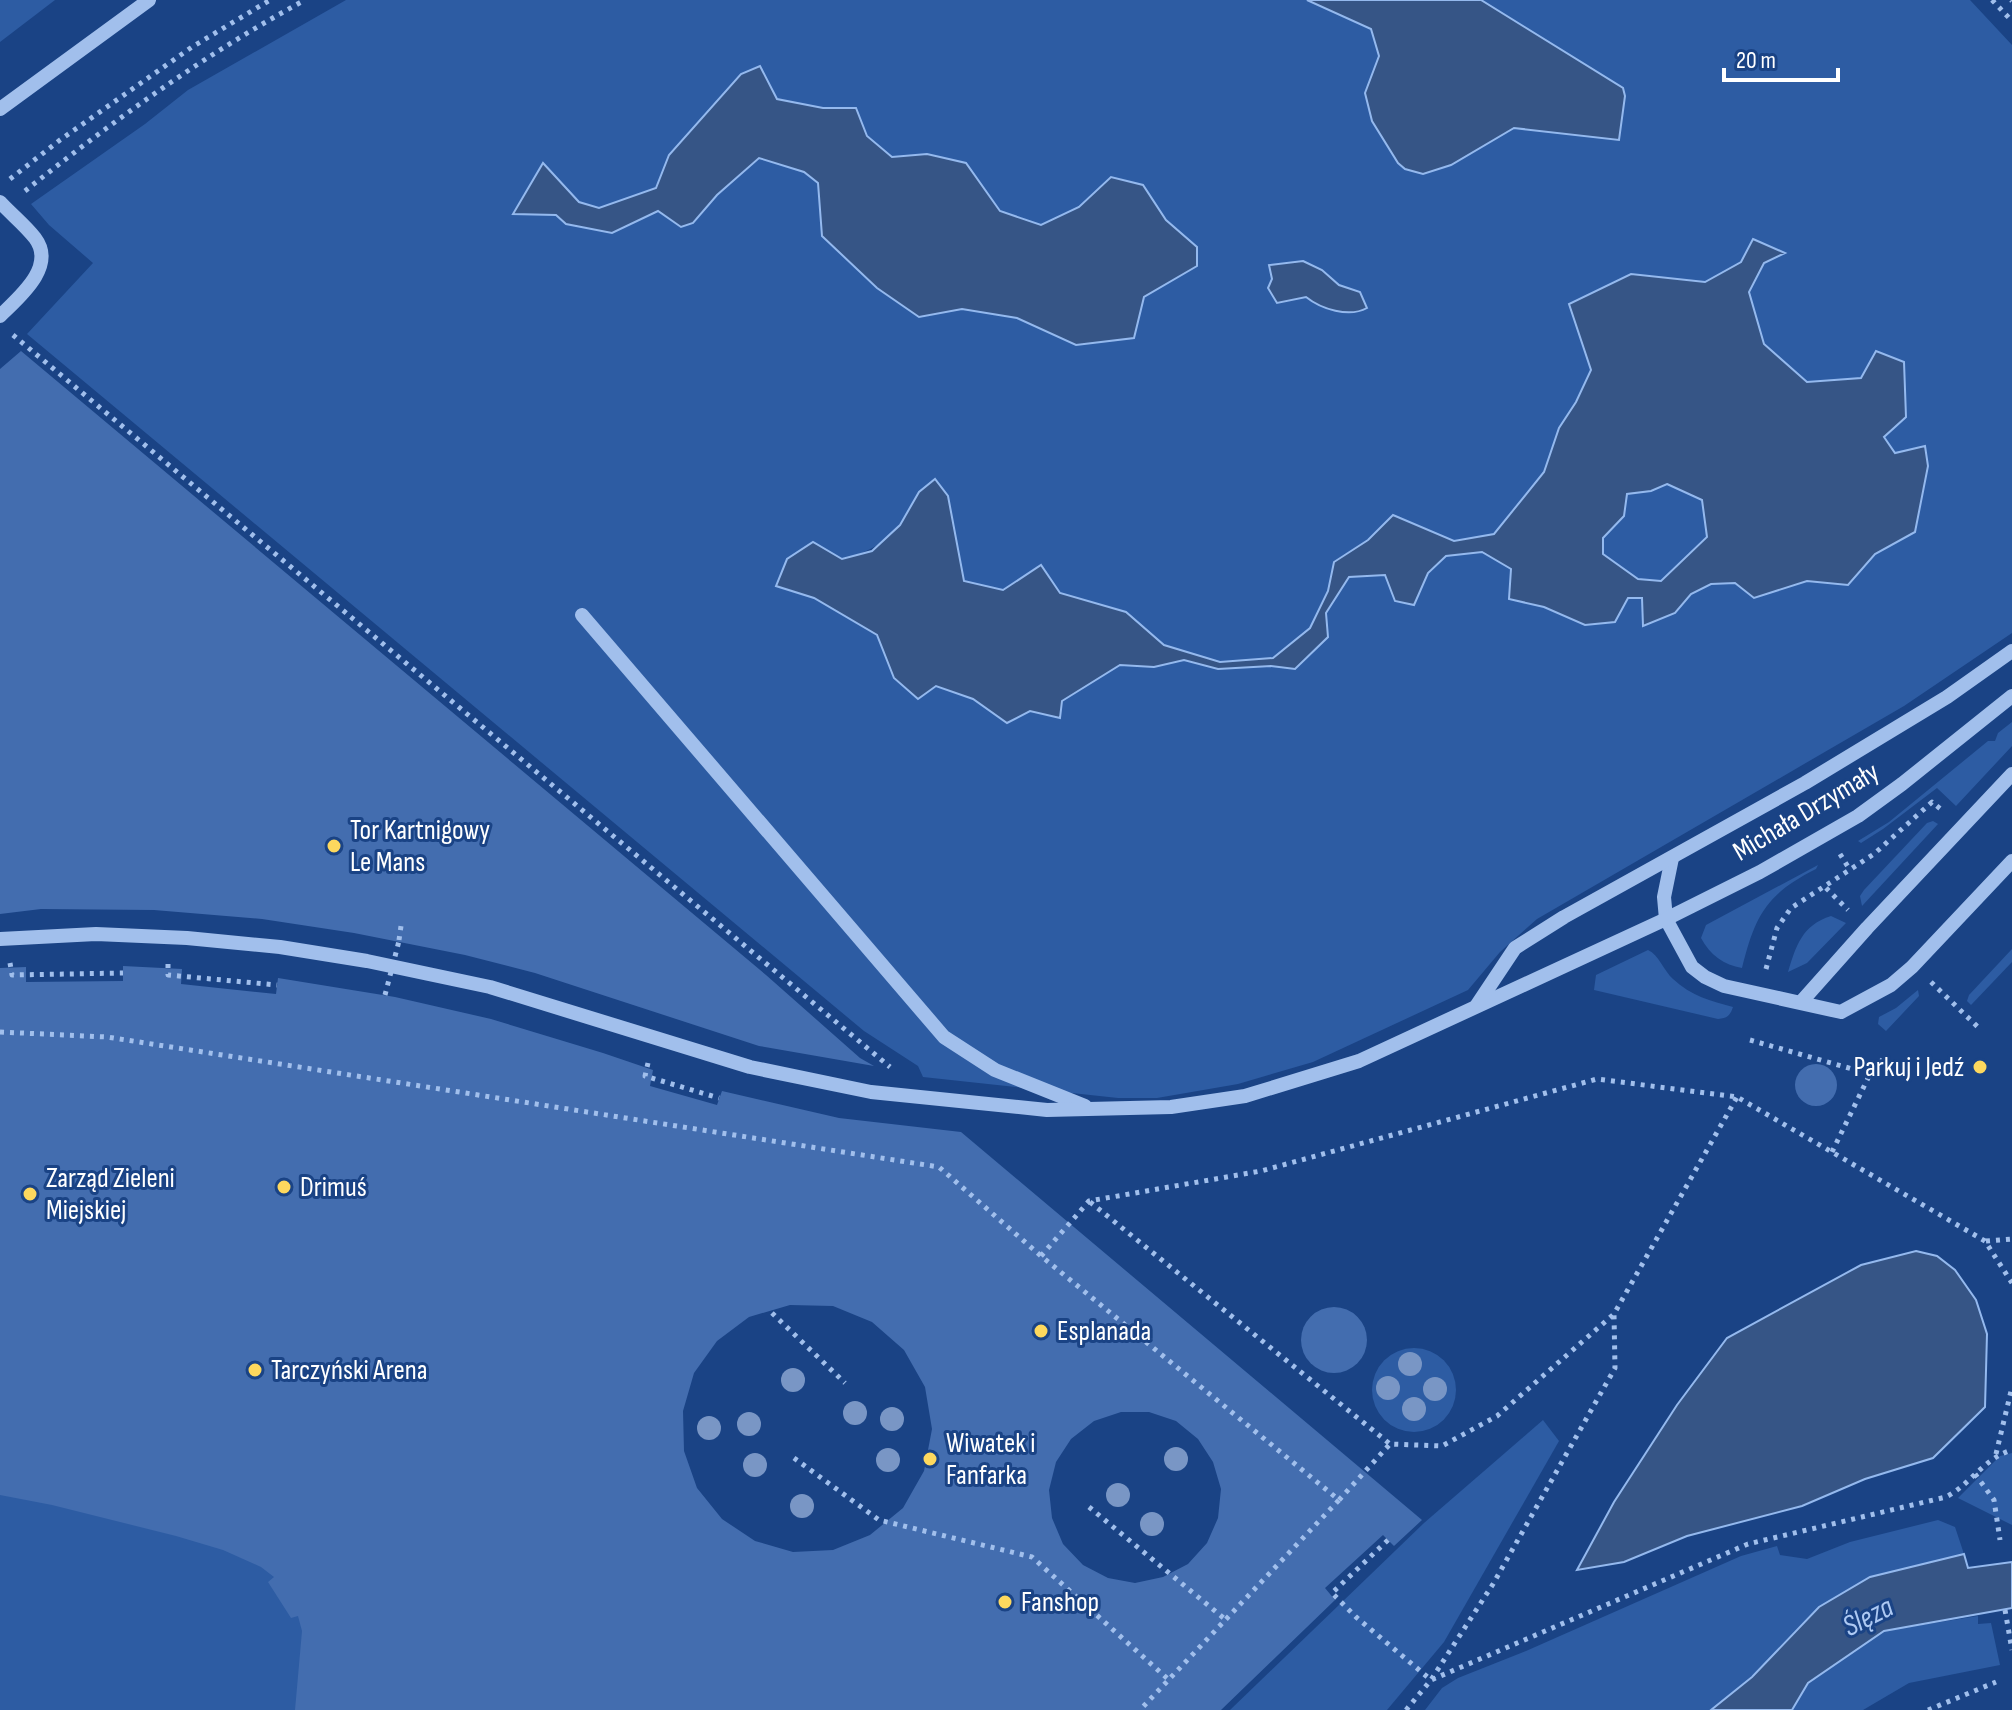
<svg xmlns="http://www.w3.org/2000/svg" width="2012" height="1710" viewBox="0 0 2012 1710" font-family="'Sofia Sans Condensed',sans-serif">
	<style>
		.green { fill: #2d5ca3; fill-rule: evenodd }
		.water { fill: #365586; stroke: #94b9ee; stroke-width: 2; fill-rule: evenodd }
		.building { fill: #436daf; fill-rule: evenodd }
		.lines { fill: none; stroke-linecap: round; stroke-linejoin: round }
		.path { stroke: #a1bfec; stroke-width: 5; stroke-dasharray: 4 6; stroke-linecap: butt }
		.minor { stroke: #a1bfec; stroke-width: 14 }
		.path-bridge { stroke: #a1bfec; stroke-width: 5; stroke-dasharray: 4 6; stroke-linecap: butt }
		.tree { fill: #7996c5 }
		.poi-dot { fill: #fdd85e; stroke: #1a4385; stroke-width: 3 }
		.labels { text-anchor: middle; dominant-baseline: central; stroke-width: 6; stroke-linejoin: round; paint-order: stroke }
		.street-label { font-size: 28px; fill: #fff; stroke: #1a4385 }
		.poi-label { font-size: 28px; fill: #fff; stroke: #1a4385; text-anchor: start }
		.water-label { font-size: 30px; font-style: italic; fill: #adc9f3; stroke: #1a4385 }
	</style>
	<rect width="100%" height="100%" fill="#1a4385"/>
	<g class="green">
		<polygon points="0,0 55,0 0,42"/>
		<path d="M346 0H1307L1371 29 1379 56 1365 93 1451 165 1514 128 1619 140 1623 88 1481 0H1970L2012 45V633L1904 706 1537 919 1500 952 1468 990 1313 1062 1238 1084 1157 1098H1118L923 1077 918 1066 864 1031 27 334 93 263 49 225 31 204 145 124 188 90ZM720 98 777 99 823 108H856L867 136 893 157 927 154 966 163 1000 211 1041 225 1079 207 1111 177 1143 185 1166 220 1197 247 1144 297 1076 345 1017 318 962 309 919 317 822 236 818 183 804 172 758 158 717 195 693 223 658 210 612 233 566 224 556 215 543 164 579 202 599 208 656 188 669 155ZM1785 253 1764 263 1749 292 1764 344 1807 382 1862 378 1884 437 1895 453 1915 532 1875 554 1848 585 1807 581 1754 598 1735 583 1711 584 1691 594 1675 613 1644 626 1642 598H1627L1615 622 1585 625 1544 607 1509 599 1511 569 1482 552 1446 556 1428 573 1349 577 1326 613 1327 637 1295 669 1271 666 1218 669 1184 660 1154 667 1120 665 1062 701 1030 711 1007 723 973 699 936 686 894 678 877 636 814 598 776 585 813 542 842 559C888 547 896 532 919 492L948 496 964 581 1003 590 1060 593 1126 612 1164 645 1220 662 1273 658 1310 628 1328 591 1334 561 1368 540 1393 516 1454 541 1494 534 1544 472 1559 428 1576 402 1592 370 1631 274 1705 282 1741 262ZM1269 265 1322 270 1338 285 1360 292 1306 297 1277 303 1269 288 1272 279Z"/>
		<polygon points="1667,484 1702,500 1707,537 1661,581 1638,579 1603,554 1603,537 1624,516 1627,494 1651,491"/>
		<polygon points="2012,722 2012,746 1956,806 1937,788 1883,829 1861,843 1858,841 1889,822 1988,741 1995,741 1998,733"/>
		<polygon points="1933,821 1938,824 1862,906 1860,896 1864,890 1927,823"/>
		<path d="M1818 865 1816 869C1766 894 1755 916 1742 968 1724 965 1710 955 1701 938L1706 925Z"/>
		<path d="M1831 916 1846 923 1807 963 1788 972C1796 946 1802 925 1831 916Z"/>
		<polygon points="2012,949 2012,962 1971,1005 1967,1001 1969,995"/>
		<path d="M1648 950C1659 955 1664 971 1673 979 1691 996 1711 1001 1733 1007 1730 1016 1727 1018 1718 1019L1594 990 1596 975Z"/>
		<polygon points="1918,990 1919,996 1886,1031 1878,1024 1879,1017 1896,1008"/>
		<polygon points="0,1131 640,1710 0,1710"/>
		<circle cx="1414" cy="1390" r="42"/>
		<polygon points="1543,1420 1559,1441 1444,1642 1387,1710 1230,1710 1424,1523"/>
		<polygon points="2012,1453 2012,1525 1958,1498 2000,1456"/>
		<polygon points="1938,1520 1955,1527 1964,1554 1870,1577 1711,1710 1425,1710 1442,1688 1458,1678 1526,1651 1741,1556 1777,1546 1780,1555 1807,1559 1850,1542"/>
		<polygon points="1978,1616 1978,1624 1991,1623 2000,1665 1909,1683 1863,1710 1792,1710 1808,1683 1884,1631"/>
	</g>
	<g class="water">
		<polygon points="1307,0 1481,0 1623,88 1625,96 1619,140 1514,128 1451,165 1423,174 1405,169 1398,163 1372,121 1365,93 1379,56 1371,29"/>
		<polygon points="760,66 777,99 823,108 856,108 867,136 892,157 927,154 966,163 1000,211 1041,225 1079,207 1111,177 1143,185 1166,220 1197,247 1197,266 1144,297 1134,338 1076,345 1017,318 962,309 919,317 877,288 822,236 818,183 804,172 759,158 717,195 693,223 681,227 658,211 612,233 566,224 556,215 513,214 543,163 579,202 599,208 656,188 669,155 741,74"/>
		<path d="M1753 239 1785 253 1764 263 1749 292 1764 344 1807 382 1861 378 1876 351 1904 362 1906 417 1884 437 1895 453 1925 446 1928 466 1915 532 1875 554 1848 585 1807 581 1754 598 1735 583 1711 584 1691 594 1675 613 1643 626 1642 598H1628L1615 622 1585 625 1544 607 1509 599 1511 569 1482 552 1446 556 1428 573 1414 605 1395 601 1385 575 1349 577 1326 613 1328 637 1295 669 1271 666 1218 669 1184 660 1154 667 1120 665 1062 701 1060 718 1030 711 1007 723 973 699 936 686 918 699 894 678 877 635 814 598 776 586 787 559 813 542 842 559 872 551 900 525 919 492 935 479 948 496 964 581 1003 590 1041 565 1060 593 1126 612 1164 645 1220 662 1273 658 1310 628 1328 591 1334 562 1368 540 1393 515 1454 541 1494 534 1544 472 1559 428 1576 402 1591 370 1569 304 1631 274 1705 282 1741 262ZM1667 484 1702 500 1707 537 1661 581 1638 579 1603 554V538L1624 516 1627 494 1651 491Z"/>
		<path d="M1303 261 1322 270 1339 285 1360 292 1367 308C1349 318 1321 309 1306 297L1277 303 1268 288 1272 279 1269 265Z"/>
		<polygon points="1916,1251 1937,1256 1955,1270 1976,1300 1987,1334 1985,1407 1933,1458 1865,1479 1802,1506 1687,1536 1624,1562 1577,1570 1614,1502 1677,1405 1727,1338 1861,1265"/>
		<polygon points="1964,1554 1968,1568 2012,1562 2012,1608 1884,1631 1808,1683 1792,1710 1711,1710 1752,1677 1819,1607 1870,1577"/>
	</g>
	<g class="building">
		<polygon points="21,351 766,975 860,1058 874,1066 759,1046 535,973 465,955 354,933 262,919 154,910 41,909 0,914 0,369"/>
		<path d="M123 966 182 969 181 984 276 994 278 978 395 997 491 1019 603 1053 653 1070 650 1086 717 1105 722 1091 839 1118 961 1132 1422 1520 1394 1546 1383 1535 1325 1588 1335 1600 1221 1710H295L302 1631 298 1616 291 1618 268 1582 274 1577 261 1567 223 1550 176 1536 52 1505 0 1495V968L26 967V982L123 981ZM790 1305 833 1306 872 1322 904 1350 925 1387 932 1429 924 1471 903 1508 870 1535 833 1550 793 1552 755 1541 722 1519 697 1488 684 1451 683 1411 694 1373 717 1341 749 1317ZM1121 1412H1149L1176 1421 1198 1439 1213 1462 1221 1489 1218 1518 1207 1543 1188 1564 1163 1577 1135 1583 1108 1578 1083 1565 1063 1544 1052 1518 1049 1490 1056 1462 1071 1439 1094 1421Z"/>
		<circle cx="1816" cy="1085" r="21"/>
		<circle cx="1334" cy="1340" r="33"/>
	</g>
	<g class="lines">
		<g class="path">
			<polyline points="1992,0 2012,21"/>
			<polyline points="2011,0 2012,1"/>
			<polyline points="10,179 60,140 192,47 270,0"/>
			<path d="M25 191C113 121 205 54 305 0"/>
			<polyline points="13,335 890,1067"/>
			<polyline points="1840,854 1850,870"/>
			<polyline points="1826,888 1848,910"/>
			<polyline points="399,940 401,926"/>
			<polyline points="10,963 12,975 123,973"/>
			<polyline points="168,964 168,975 277,985"/>
			<polyline points="1766,969 1777,928 1791,908 1874,854 1932,802 1943,811"/>
			<polyline points="1931,982 1981,1030"/>
			<polyline points="0,1032 107,1037 939,1167 1041,1256 1339,1500 1140,1710"/>
			<polyline points="1750,1040 1870,1074 1883,1059"/>
			<polyline points="648,1063 645,1076 719,1098"/>
			<polyline points="1832,1152 1870,1074"/>
			<polyline points="1090,1202 1390,1444"/>
			<polyline points="1986,1241 2012,1239"/>
			<polyline points="1041,1256 1089,1201 1261,1171 1597,1079 1737,1097 1985,1241 2012,1283"/>
			<polyline points="772,1313 845,1383"/>
			<polyline points="1996,1454 2012,1387"/>
			<polyline points="794,1458 879,1520 1032,1557 1169,1680"/>
			<polyline points="1975,1474 1994,1500 2000,1540"/>
			<polyline points="1339,1500 1390,1444 1442,1446 1497,1416 1614,1314"/>
			<polyline points="1089,1507 1226,1620"/>
			<path d="M1388 1540 1332 1593 1356 1617 1431 1680 1748 1544 1946 1497C1971 1484 1984 1458 2012 1450"/>
			<polyline points="2005,1610 2012,1650"/>
			<polyline points="1406,1710 1431,1680 1493,1584 1615,1368 1614,1314 1737,1097"/>
			<polyline points="1928,1710 1996,1682"/>
		</g>
		<g class="minor">
			<polyline points="0,109 149,0"/>
			<path d="M0 202C11 214 25 225 35 238 57 267 18 298 0 316"/>
			<polyline points="582,615 944,1037 995,1070 1085,1106"/>
			<polyline points="1672,858 1664,897 1666,919 1692,967 1705,977 1724,986 1841,1012 1891,985 1912,967 2012,861"/>
			<polyline points="0,939 96,934 187,938 280,947 367,961 490,987 750,1067 871,1092 1047,1110 1171,1107 1245,1096 1359,1061 1666,919 1760,872 1858,816 1902,784 2012,696"/>
			<polyline points="1802,1001 1867,928 2012,774"/>
			<polyline points="1477,1005 1515,948 1564,917 1805,783 1947,697 2012,651"/>
		</g>
		<polyline class="path-bridge" points="385,995 399,941"/>
	</g>
	<g class="tree">
		<circle cx="1410" cy="1364" r="12"/>
		<circle cx="793" cy="1380" r="12"/>
		<circle cx="1388" cy="1388" r="12"/>
		<circle cx="1435" cy="1389" r="12"/>
		<circle cx="1414" cy="1409" r="12"/>
		<circle cx="855" cy="1413" r="12"/>
		<circle cx="892" cy="1419" r="12"/>
		<circle cx="749" cy="1424" r="12"/>
		<circle cx="709" cy="1428" r="12"/>
		<circle cx="1176" cy="1459" r="12"/>
		<circle cx="888" cy="1460" r="12"/>
		<circle cx="755" cy="1465" r="12"/>
		<circle cx="1118" cy="1495" r="12"/>
		<circle cx="802" cy="1506" r="12"/>
		<circle cx="1152" cy="1524" r="12"/>
	</g>
	<g class="poi-dot">
		<circle cx="334" cy="846" r="8"/>
		<circle cx="1980" cy="1067" r="8"/>
		<circle cx="284" cy="1187" r="8"/>
		<circle cx="30" cy="1194" r="8"/>
		<circle cx="1041" cy="1331" r="8"/>
		<circle cx="255" cy="1370" r="8"/>
		<circle cx="930" cy="1459" r="8"/>
		<circle cx="1005" cy="1602" r="8"/>
	</g>
	<g class="labels">
		<g class="street-label">
			<text transform="translate(1806 812) rotate(-31)">Michała Drzymały</text>
		</g>
		<g class="poi-label">
			<text x="350" y="830">Tor Kartnigowy<tspan x="350" dy="32">Le Mans</tspan></text>
			<text x="1964" y="1067" text-anchor="end">Parkuj i Jedź</text>
			<text x="46" y="1178">Zarząd Zieleni<tspan x="46" dy="32">Miejskiej</tspan></text>
			<text x="300" y="1187">Drimuś</text>
			<text x="1057" y="1331">Esplanada</text>
			<text x="271" y="1370">Tarczyński Arena</text>
			<text x="946" y="1443">Wiwatek i<tspan x="946" dy="32">Fanfarka</tspan></text>
			<text x="1021" y="1602">Fanshop</text>
		</g>
		<g class="water-label">
			<text transform="translate(1868 1617) rotate(-27)">Ślęza</text>
		</g>
	</g>
	<path d="M1724 68v12h114v-12" fill="none" stroke="#ffffff" stroke-width="4"/>
	<text x="1736" y="68" font-size="24" fill="#ffffff" stroke="#1a4385" stroke-width="6" paint-order="stroke">20 m</text>
</svg>
